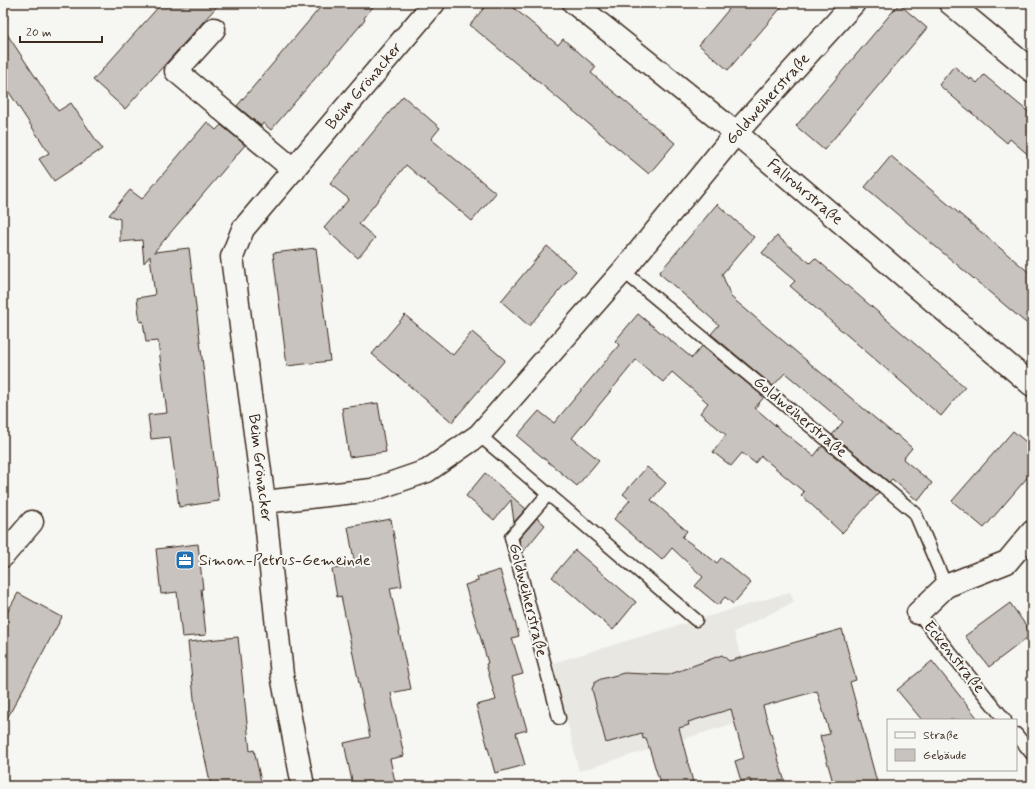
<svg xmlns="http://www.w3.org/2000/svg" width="1035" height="789" viewBox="0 0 1035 789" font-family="Mynerve,sans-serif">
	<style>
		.built { fill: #e8e7e2 }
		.building { fill: #c8c3be; stroke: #3b2a1e }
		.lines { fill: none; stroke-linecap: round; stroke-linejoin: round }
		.service-casing { stroke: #3b2a1e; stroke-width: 15 }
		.minor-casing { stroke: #3b2a1e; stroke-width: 25 }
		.service { stroke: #f6f6f2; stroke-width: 12 }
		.minor { stroke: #f6f6f2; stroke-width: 22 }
		.labels { text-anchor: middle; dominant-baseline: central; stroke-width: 4; stroke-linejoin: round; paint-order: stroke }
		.street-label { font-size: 16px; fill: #3b2a1e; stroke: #f6f6f2 }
		.poi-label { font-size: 16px; fill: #3b2a1e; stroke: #f6f6f2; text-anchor: start }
	</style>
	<rect width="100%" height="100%" fill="#f6f6f2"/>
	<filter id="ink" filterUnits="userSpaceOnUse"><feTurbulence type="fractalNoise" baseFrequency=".025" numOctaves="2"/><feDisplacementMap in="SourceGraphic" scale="8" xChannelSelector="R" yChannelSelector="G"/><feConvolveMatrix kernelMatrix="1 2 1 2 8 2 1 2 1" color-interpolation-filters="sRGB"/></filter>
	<g filter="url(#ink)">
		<polygon class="built" points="790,592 794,602 734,632 758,716 579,771 553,663"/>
		<g class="building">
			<polygon points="162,3 220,3 125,109 93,80"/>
			<polygon points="324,3 376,3 364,18 365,20 271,130 263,123 261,126 237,106"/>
			<polygon points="488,3 508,3 558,45 563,39 596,67 591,73 675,143 649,174 470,25"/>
			<polygon points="734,3 785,3 728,70 699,45"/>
			<polygon points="899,4 927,28 824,150 796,126"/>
			<polygon points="3,28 58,111 71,103 102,149 54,181 39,159 49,153 3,83"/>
			<polygon points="954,66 970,80 971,78 977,83 984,75 1032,115 1032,158 1010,139 1007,143 939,85"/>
			<polygon points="403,96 440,128 431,139 496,193 472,221 406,165 359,224 375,238 358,258 324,228 349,199 330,184"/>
			<polygon points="207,122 216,130 221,125 245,145 154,252 189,248 219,501 179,507 170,437 151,439 148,415 167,413 158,341 146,342 143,321 140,322 137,298 155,295 150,256 144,263 142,240 120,242 120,219 109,215 130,190 142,199"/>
			<polygon points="891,156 1032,275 1032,328 865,187"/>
			<polygon points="717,204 754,237 722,274 731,297 895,435 896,434 912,448 903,459 932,483 918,501 892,479 889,482 832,435 843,422 785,373 773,386 711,334 719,325 659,273"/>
			<polygon points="777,236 810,263 815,258 965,387 941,416 790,286 795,281 762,253"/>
			<polygon points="547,246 576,271 529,326 501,301"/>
			<polygon points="316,248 330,361 287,366 273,253"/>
			<polygon points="638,314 692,358 702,346 764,397 755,408 782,431 814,456 822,446 879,493 842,533 801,495 804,492 761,456 755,463 742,453 731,466 713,452 726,435 700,413 708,403 672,372 663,382 636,360 572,438 599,460 577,486 517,436 539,411 554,423 619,345 615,341"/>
			<polygon points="405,315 453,355 472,332 505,360 452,422 372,354"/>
			<polygon points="378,403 386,452 349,457 342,408"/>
			<polygon points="1013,431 1032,447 1032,472 984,528 952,501"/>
			<polygon points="647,467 666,483 651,500 687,531 682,537 717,563 721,558 751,583 733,604 725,597 718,605 695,586 703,577 672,548 662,560 614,519 630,500 623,494"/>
			<polygon points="485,473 526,509 514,522 511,500 494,520 466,496"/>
			<polygon points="537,518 545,525 523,552 519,539"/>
			<polygon points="391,519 402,586 390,588 411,689 391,693 404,756 390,759 396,786 353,786 344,743 370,737 341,596 337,597 332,569 355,566 348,527"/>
			<polygon points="198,544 203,589 201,589 206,635 182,637 177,592 161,594 156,549"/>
			<polygon points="575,550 636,602 613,630 552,577"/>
			<polygon points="500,570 519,636 512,638 523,674 512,677 527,730 516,733 525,765 495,773 476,705 496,700 486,664 488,663 465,585 478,581 477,577"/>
			<polygon points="18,593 62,617 3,726 3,620"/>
			<polygon points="1010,603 1032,634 989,667 965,636"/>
			<polygon points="842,629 856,680 850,682 878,786 834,786 820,736 830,734 817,691 763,706 786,786 752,786 750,779 741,781 735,761 744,758 731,709 688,722 689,725 679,728 694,786 661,786 646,738 643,739 642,733 606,743 592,689 595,682 601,679 624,673 668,675 722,655 729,661"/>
			<polygon points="238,637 250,751 254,750 262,786 211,786 196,717 188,642"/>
			<polygon points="932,661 979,720 922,720 897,690"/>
		</g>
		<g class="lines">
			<defs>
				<g id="service">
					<polyline points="623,271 915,513 946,586"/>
					<polyline points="479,435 696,620"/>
					<polyline points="549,493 511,537 559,718"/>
					<polyline points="918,613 1005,720"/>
					<polyline points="1016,734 1032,754"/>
				</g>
				<g id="minor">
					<polyline points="574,3 736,133 1032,385"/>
					<polyline points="950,3 1032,71"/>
					<polyline points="214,29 176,71 294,170"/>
					<polyline points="264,502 372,490 427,471 479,435 623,271 736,133 854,3"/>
					<polyline points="3,556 32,522"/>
					<polyline points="918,613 946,586 1007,562 1032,532"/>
					<polyline points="303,786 282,675 264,502 232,257 243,229 434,3"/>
				</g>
			</defs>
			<use href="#service" class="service-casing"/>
			<use href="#minor" class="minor-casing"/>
			<use href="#service" class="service"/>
			<use href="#minor" class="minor"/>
		</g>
	</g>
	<defs>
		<symbol id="office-square" viewBox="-11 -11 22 22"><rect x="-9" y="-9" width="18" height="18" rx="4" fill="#1f6fb2" stroke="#f6f6f2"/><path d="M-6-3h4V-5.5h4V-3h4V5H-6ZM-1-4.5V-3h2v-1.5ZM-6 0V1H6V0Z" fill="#fff"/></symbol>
	</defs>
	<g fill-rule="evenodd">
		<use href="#office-square" x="174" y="549" width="22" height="22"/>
	</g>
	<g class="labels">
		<g class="street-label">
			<text transform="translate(364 86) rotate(-50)">Beim Grönacker</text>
			<text transform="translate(768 99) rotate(-48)">Goldweiherstraße</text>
			<text transform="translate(805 192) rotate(40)">Fallrohrstraße</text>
			<text transform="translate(800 417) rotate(40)">Goldweiherstraße</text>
			<text transform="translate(260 468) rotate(83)">Beim Grönacker</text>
			<text transform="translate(528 600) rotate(76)">Goldweiherstraße</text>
			<text transform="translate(954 657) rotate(51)">Eckenstraße</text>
		</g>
		<g class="poi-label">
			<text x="199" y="560">Simon-Petrus-Gemeinde</text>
		</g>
	</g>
	<rect width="1035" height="789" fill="none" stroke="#f6f6f2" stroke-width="16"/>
	<rect x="8" y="8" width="1019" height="773" fill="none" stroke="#3b2a1e" stroke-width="1.5" filter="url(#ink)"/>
	<rect x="887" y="719" width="130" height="52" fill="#f6f6f2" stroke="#aba49d"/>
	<rect x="895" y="732" width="20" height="6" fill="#f6f6f2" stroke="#aba49d"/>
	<text x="923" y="739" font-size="12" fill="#3b2a1e">Straße</text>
	<rect x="895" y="749" width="20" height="12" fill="#c8c3be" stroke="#aba49d"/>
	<text x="923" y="759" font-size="12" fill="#3b2a1e">Gebäude</text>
	<path d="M20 36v6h82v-6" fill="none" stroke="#3b2a1e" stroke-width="2"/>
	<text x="26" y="36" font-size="12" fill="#3b2a1e" stroke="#f6f6f2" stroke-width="3" paint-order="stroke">20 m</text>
</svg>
